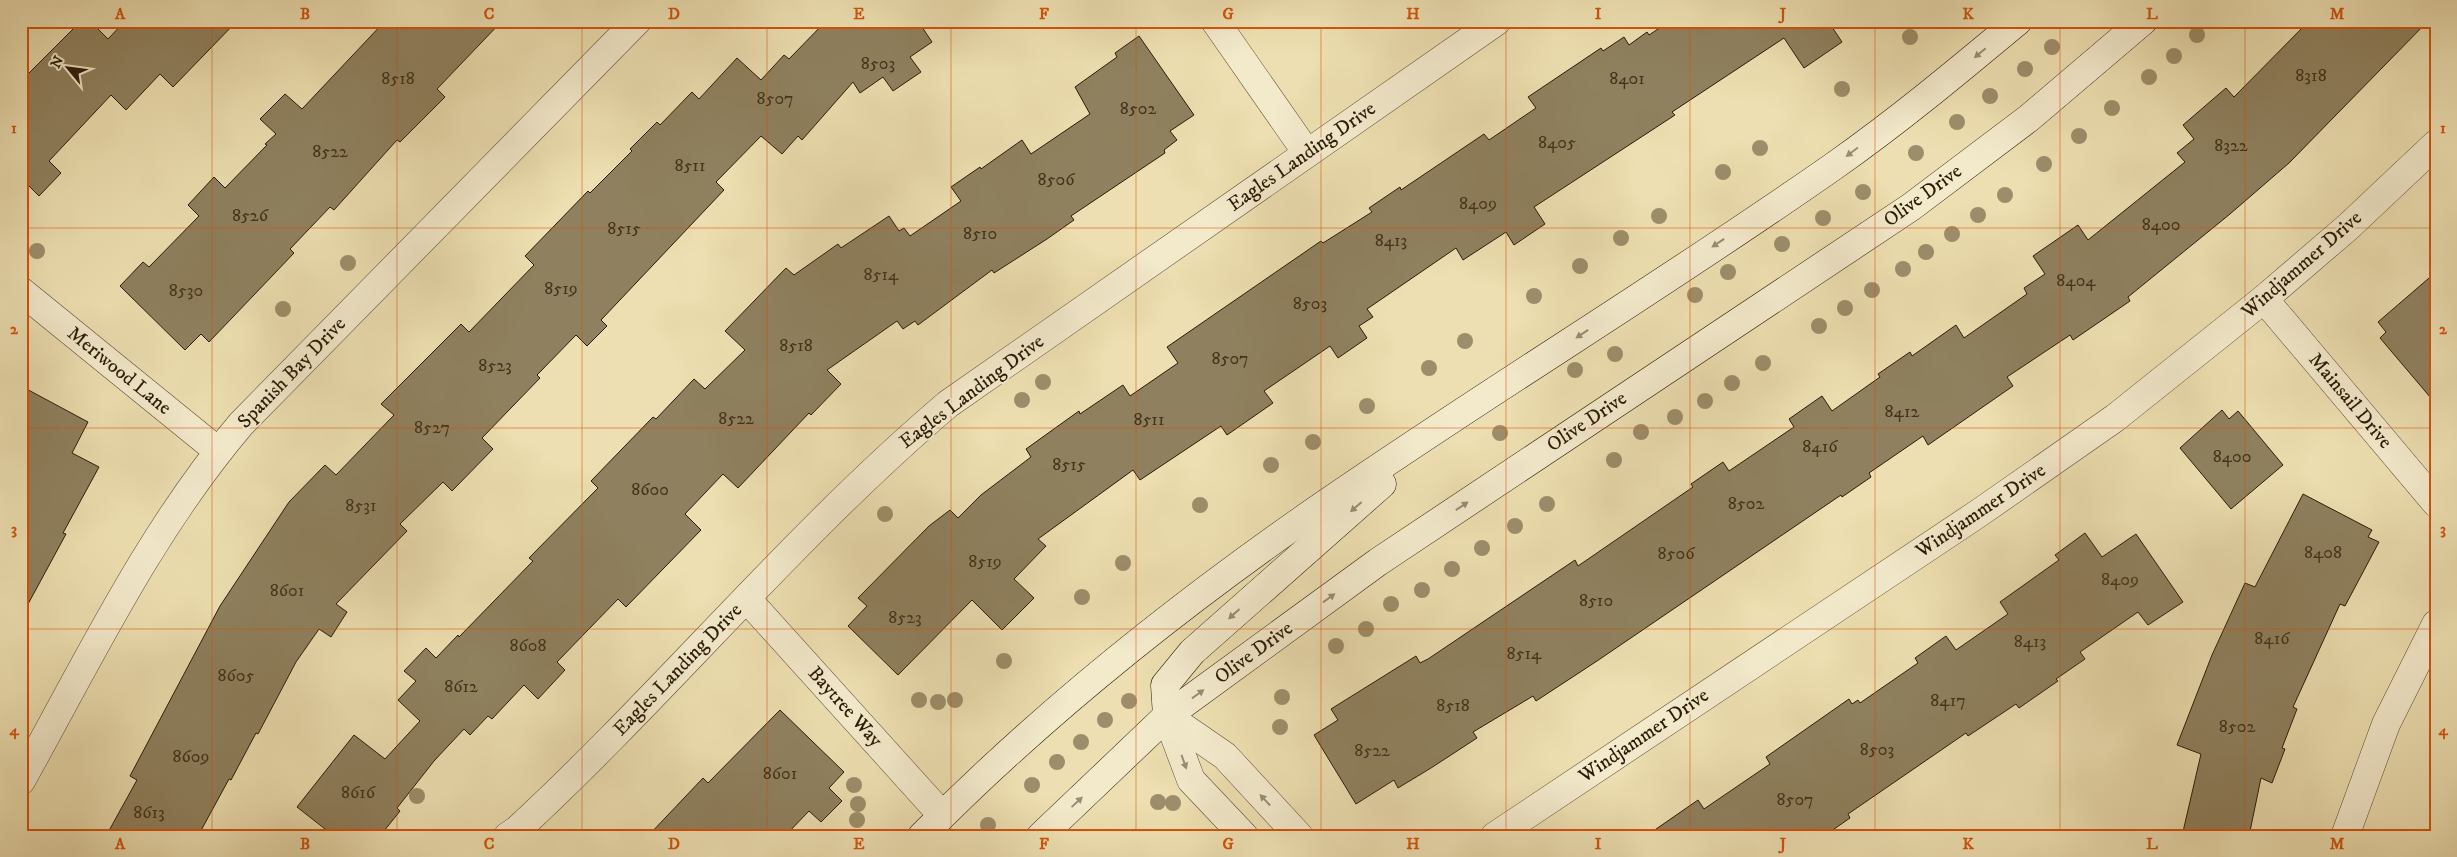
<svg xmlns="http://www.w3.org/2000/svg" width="2457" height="857" viewBox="0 0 2457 857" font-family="'IM FELL DW Pica',serif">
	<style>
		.building { fill: #8f815f; stroke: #2a1b06 }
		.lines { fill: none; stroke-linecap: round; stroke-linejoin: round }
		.minor-casing { stroke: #5b4c31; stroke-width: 29 }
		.secondary-casing { stroke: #2a1b06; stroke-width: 29 }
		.minor { stroke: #f3eacc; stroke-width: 28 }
		.secondary { stroke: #f3eacc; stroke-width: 28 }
		.tree { fill: #9d8e6b }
		.oneway { fill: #998d73 }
		.grid { fill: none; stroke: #d5530b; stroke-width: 1; stroke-opacity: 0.55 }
		.labels { text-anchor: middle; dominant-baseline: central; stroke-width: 4; stroke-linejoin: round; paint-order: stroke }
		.number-label { font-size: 18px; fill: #43341c }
		.street-label { font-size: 20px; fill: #2a1b06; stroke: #f3eacc }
		.neatline { fill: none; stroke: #d5530b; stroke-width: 2 }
		.grid-label { font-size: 16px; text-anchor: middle; font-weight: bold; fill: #d5530b }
	</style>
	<rect width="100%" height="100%" fill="#eddfb1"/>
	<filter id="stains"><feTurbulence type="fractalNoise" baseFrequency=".004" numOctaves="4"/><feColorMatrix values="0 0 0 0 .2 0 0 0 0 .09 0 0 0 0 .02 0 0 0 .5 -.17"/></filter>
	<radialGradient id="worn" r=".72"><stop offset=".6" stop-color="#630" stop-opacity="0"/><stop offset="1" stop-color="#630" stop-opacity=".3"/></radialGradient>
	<g class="building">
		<polygon points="81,21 90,21 108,39 125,21 237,21 173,87 160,74 126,110 111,95 49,161 61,173 39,196 26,183 21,189 21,81"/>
		<polygon points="385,21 502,21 437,89 445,97 400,142 397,140 334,210 330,207 290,249 294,253 253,296 209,342 201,334 185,350 120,286 143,262 149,267 199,216 188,205 214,177 225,188 267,145 265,144 276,134 260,119 285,94 302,109"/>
		<polygon points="826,21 918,21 932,42 910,57 921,72 893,91 883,77 860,93 853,82 802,140 798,136 782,154 761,136 716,182 724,190 601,320 607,326 587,346 576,335 537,375 540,378 482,438 493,449 452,491 443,482 400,524 407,531 336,604 347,612 331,637 319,629 296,662 258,734 256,733 231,780 229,779 198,836 106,836 137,780 130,776 220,606 289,502 325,465 336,475 394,415 381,404 461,324 469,332 534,265 525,256 588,191 590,193 632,151 630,149 657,122 660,125 692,92 699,99 737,58 761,80 784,55 789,59"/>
		<polygon points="1670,21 1828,21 1842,42 1804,68 1784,38 1672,112 1675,115 1534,207 1545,224 1514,245 1506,232 1463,260 1456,248 1367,309 1373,317 1359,326 1367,338 1338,358 1330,346 1264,391 1273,403 1227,435 1221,426 1140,480 1133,470 1038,539 1046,546 1014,579 1034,598 1002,630 972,600 898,675 848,626 867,606 858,598 929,526 950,510 958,518 981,495 1031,457 1026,449 1079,411 1080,414 1123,385 1130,396 1178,363 1167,347 1321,241 1323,243 1372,212 1369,208 1400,187 1401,190 1484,134 1489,140 1536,108 1528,97 1601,48 1603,51 1624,37 1629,45 1647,32 1649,35"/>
		<polygon points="2309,21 2428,21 2289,163 2230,214 2128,297 2130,301 2073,340 2070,335 2007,377 2013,386 1928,445 1923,436 1869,473 1871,477 1842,497 1841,495 1597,661 1536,701 1533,696 1473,732 1477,738 1431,768 1398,788 1394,780 1356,804 1314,735 1338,720 1331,709 1416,656 1420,663 1428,659 1575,560 1578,566 1693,487 1691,484 1723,462 1729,471 1794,427 1789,419 1822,396 1832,411 1880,377 1878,374 1910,352 1912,356 1956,325 1964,338 2027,294 2024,288 2045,274 2033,256 2078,225 2088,240 2185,162 2177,153 2194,139 2183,125 2226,88 2234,97"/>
		<polygon points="1139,36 1194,115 1170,131 1177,140 1164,150 1165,153 1071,216 1074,220 1047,239 994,273 992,270 918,325 915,321 903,329 897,321 827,370 841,384 811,415 809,413 738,488 723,474 685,514 701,530 626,607 618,599 557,662 565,670 538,699 524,685 492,719 488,716 470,735 464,729 434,761 397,808 400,811 380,836 334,836 297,807 354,735 385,759 420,721 398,700 416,681 404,671 426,648 436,658 458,635 459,637 533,561 529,558 598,488 591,481 653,417 656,419 694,379 705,389 745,350 725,331 786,268 794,275 838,244 841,248 889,216 899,231 904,228 910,236 961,201 951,187 980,167 981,169 1022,140 1031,154 1090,114 1075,87 1117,57 1115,53"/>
		<polygon points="2436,272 2436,404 2380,338 2386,332 2378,322"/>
		<polygon points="21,386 88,422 72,453 99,467 63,533 66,534 21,617"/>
		<polygon points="2222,410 2229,419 2238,411 2283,465 2231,509 2180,448"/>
		<polygon points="2303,494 2372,530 2368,537 2379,542 2345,606 2340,604 2293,707 2297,709 2282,748 2285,749 2272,783 2261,778 2249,836 2182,836 2201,754 2177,745 2212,655 2245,583 2255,587"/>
		<polygon points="2085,533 2102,557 2136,534 2183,602 2148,625 2138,612 2080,652 2085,659 2056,679 2058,681 2019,708 2016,704 1968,736 1966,733 1848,814 1850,818 1824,836 1646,836 1698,800 1704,809 1770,764 1766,757 1849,699 1852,704 1858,700 1860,703 1918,663 1915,658 1946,636 1956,650 2008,614 2000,602 2059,560 2055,555"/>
		<polygon points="780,710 844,772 829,788 842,801 821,822 809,811 785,836 648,836 703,778 708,783"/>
	</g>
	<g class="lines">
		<defs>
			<g id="minor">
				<polyline points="1215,21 1307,153"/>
				<polyline points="21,291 218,451"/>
				<polyline points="2264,299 2436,503"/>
				<polyline points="747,599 942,815"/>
				<polyline points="1167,716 1225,756 1299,836"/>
				<polyline points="1167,716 1191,780 1244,836"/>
				<path d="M21 781C89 659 150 531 241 424L637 21"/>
				<path d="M508 836 517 830C665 693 794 535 948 404L1497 21"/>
				<polyline points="1495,836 1979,513 2115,418 2264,299 2348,227 2436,144"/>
				<polyline points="2345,836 2386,724 2436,624"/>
			</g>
			<g id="secondary">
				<polyline points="1167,716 1165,685 1192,652 1382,484"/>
				<path d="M922 836C1037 719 1168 614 1302 520 1477 398 1660 288 1834 166 1898 121 1958 71 2018 21"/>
				<polyline points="1041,836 1167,716 1378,562 1911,207 2029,118 2143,21"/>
			</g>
		</defs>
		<use href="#minor" class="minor-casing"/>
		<use href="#secondary" class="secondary-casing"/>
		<use href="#minor" class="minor"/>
		<use href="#secondary" class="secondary"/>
	</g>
	<g class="tree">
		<circle cx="2197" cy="35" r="8"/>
		<circle cx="1910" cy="37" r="8"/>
		<circle cx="2052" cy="47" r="8"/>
		<circle cx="2174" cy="56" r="8"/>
		<circle cx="2025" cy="69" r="8"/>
		<circle cx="2149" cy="77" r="8"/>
		<circle cx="1842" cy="89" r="8"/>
		<circle cx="1990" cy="96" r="8"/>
		<circle cx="2112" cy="108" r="8"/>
		<circle cx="1957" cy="122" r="8"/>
		<circle cx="2079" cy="136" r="8"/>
		<circle cx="1760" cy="148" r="8"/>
		<circle cx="1916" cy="153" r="8"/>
		<circle cx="2044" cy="164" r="8"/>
		<circle cx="1723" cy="172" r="8"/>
		<circle cx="1863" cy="192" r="8"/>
		<circle cx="2005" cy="195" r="8"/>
		<circle cx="1978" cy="215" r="8"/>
		<circle cx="1659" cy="216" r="8"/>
		<circle cx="1823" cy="218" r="8"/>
		<circle cx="1952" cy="234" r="8"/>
		<circle cx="1621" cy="238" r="8"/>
		<circle cx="1782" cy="244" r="8"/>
		<circle cx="37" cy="251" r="8"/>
		<circle cx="1926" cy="252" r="8"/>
		<circle cx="348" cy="263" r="8"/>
		<circle cx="1580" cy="266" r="8"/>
		<circle cx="1903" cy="269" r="8"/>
		<circle cx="1728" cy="272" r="8"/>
		<circle cx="1872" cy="290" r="8"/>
		<circle cx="1695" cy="295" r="8"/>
		<circle cx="1534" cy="296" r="8"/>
		<circle cx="1845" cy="308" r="8"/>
		<circle cx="283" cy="309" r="8"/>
		<circle cx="1819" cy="326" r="8"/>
		<circle cx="1465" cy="341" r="8"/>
		<circle cx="1615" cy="354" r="8"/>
		<circle cx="1763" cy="363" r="8"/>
		<circle cx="1429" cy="368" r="8"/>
		<circle cx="1575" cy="370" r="8"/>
		<circle cx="1043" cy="382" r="8"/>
		<circle cx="1732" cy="383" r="8"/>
		<circle cx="1022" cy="400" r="8"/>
		<circle cx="1705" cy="401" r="8"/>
		<circle cx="1367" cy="406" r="8"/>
		<circle cx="1675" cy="417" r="8"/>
		<circle cx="1641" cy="432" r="8"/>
		<circle cx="1500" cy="433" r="8"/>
		<circle cx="1313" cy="442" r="8"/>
		<circle cx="1614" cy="460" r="8"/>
		<circle cx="1271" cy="465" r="8"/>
		<circle cx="1547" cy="504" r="8"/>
		<circle cx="1200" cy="505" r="8"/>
		<circle cx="885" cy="514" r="8"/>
		<circle cx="1515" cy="526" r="8"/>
		<circle cx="1482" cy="548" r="8"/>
		<circle cx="1123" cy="563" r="8"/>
		<circle cx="1452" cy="569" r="8"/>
		<circle cx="1422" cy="590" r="8"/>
		<circle cx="1082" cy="597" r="8"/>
		<circle cx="1391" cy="604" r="8"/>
		<circle cx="1366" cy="629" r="8"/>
		<circle cx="1336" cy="646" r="8"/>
		<circle cx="1004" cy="661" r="8"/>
		<circle cx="1282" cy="697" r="8"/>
		<circle cx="919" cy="700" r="8"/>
		<circle cx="955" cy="700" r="8"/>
		<circle cx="1129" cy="701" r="8"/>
		<circle cx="938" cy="702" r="8"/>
		<circle cx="1105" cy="720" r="8"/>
		<circle cx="1280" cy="727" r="8"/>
		<circle cx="1081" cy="742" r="8"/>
		<circle cx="1057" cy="762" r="8"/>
		<circle cx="854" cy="785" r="8"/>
		<circle cx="1032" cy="785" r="8"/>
		<circle cx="417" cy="796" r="8"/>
		<circle cx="1158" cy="802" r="8"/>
		<circle cx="1173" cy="803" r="8"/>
		<circle cx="858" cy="804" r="8"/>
		<circle cx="857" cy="820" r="8"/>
		<circle cx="988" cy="825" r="8"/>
	</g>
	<defs><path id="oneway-solid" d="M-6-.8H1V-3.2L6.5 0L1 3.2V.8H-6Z" transform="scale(1.25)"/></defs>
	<g class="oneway">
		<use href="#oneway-solid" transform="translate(1980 53) rotate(140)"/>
		<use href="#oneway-solid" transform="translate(1852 152) rotate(143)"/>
		<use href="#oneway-solid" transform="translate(1718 243) rotate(146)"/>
		<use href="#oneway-solid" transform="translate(1582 334) rotate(146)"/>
		<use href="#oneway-solid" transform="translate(1462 506) rotate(-34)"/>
		<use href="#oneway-solid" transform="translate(1356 507) rotate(139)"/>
		<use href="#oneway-solid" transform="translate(1329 598) rotate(-36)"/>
		<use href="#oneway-solid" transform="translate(1234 614) rotate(138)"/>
		<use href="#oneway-solid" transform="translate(1198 694) rotate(-36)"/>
		<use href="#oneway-solid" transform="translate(1184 762) rotate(70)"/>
		<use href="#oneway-solid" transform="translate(1265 800) rotate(-133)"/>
		<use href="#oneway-solid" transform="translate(1077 802) rotate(-43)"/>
	</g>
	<path class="grid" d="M212 21V836M397 21V836M582 21V836M767 21V836M951 21V836M1136 21V836M1321 21V836M1506 21V836M1690 21V836M1875 21V836M2060 21V836M2245 21V836M21 228H2436M21 428H2436M21 629H2436"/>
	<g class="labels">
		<g class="number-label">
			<text x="878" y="64">8503</text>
			<text x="2311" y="76">8318</text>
			<text x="398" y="79">8518</text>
			<text x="1627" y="79">8401</text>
			<text x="775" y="99">8507</text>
			<text x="1138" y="109">8502</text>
			<text x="1557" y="143">8405</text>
			<text x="2231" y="146">8322</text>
			<text x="330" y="152">8522</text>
			<text x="690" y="166">8511</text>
			<text x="1056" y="180">8506</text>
			<text x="1478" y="204">8409</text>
			<text x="250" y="216">8526</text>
			<text x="2161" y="225">8400</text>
			<text x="624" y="229">8515</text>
			<text x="980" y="234">8510</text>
			<text x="1391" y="241">8413</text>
			<text x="881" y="275">8514</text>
			<text x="2076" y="281">8404</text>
			<text x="561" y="289">8519</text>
			<text x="186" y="291">8530</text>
			<text x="1310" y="304">8503</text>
			<text x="796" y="346">8518</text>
			<text x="1230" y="359">8507</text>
			<text x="495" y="366">8523</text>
			<text x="1902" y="412">8412</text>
			<text x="736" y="419">8522</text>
			<text x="1149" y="420">8511</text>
			<text x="432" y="428">8527</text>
			<text x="1820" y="447">8416</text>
			<text x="2232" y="457">8400</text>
			<text x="1069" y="465">8515</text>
			<text x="650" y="490">8600</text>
			<text x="1746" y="504">8502</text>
			<text x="361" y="506">8531</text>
			<text x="2323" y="553">8408</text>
			<text x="1676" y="554">8506</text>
			<text x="985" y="562">8519</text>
			<text x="2120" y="580">8409</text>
			<text x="287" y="591">8601</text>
			<text x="1596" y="601">8510</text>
			<text x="905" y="618">8523</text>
			<text x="2272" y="639">8416</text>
			<text x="2030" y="642">8413</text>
			<text x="528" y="646">8608</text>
			<text x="1524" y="654">8514</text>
			<text x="236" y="676">8605</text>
			<text x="461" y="687">8612</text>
			<text x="1948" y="701">8417</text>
			<text x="1453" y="706">8518</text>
			<text x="2237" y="727">8502</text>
			<text x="1877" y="750">8503</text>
			<text x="1372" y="751">8522</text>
			<text x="191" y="757">8609</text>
			<text x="780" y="774">8601</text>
			<text x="358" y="793">8616</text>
			<text x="1795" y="800">8507</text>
			<text x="149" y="813">8613</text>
		</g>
		<g class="street-label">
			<text transform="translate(1302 157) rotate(-35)">Eagles Landing Drive</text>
			<text transform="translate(1923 196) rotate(-36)">Olive Drive</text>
			<text transform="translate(2302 265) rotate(-41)">Windjammer Drive</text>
			<text transform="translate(119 371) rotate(39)">Meriwood Lane</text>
			<text transform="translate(292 373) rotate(-46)">Spanish Bay Drive</text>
			<text transform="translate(972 392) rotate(-37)">Eagles Landing Drive</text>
			<text transform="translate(2350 401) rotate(50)">Mainsail Drive</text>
			<text transform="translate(1587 422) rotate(-34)">Olive Drive</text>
			<text transform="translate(1981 511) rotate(-34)">Windjammer Drive</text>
			<text transform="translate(1254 653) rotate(-36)">Olive Drive</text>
			<text transform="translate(678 670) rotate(-46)">Eagles Landing Drive</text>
			<text transform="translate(845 707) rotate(48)">Baytree Way</text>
			<text transform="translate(1644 736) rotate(-34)">Windjammer Drive</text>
		</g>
	</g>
	<rect width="2457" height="857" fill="none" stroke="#eddfb1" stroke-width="55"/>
	<g transform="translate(68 68) rotate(299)" stroke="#f3eacc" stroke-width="4" paint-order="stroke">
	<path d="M0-4L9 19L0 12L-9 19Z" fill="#2a1b06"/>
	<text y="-8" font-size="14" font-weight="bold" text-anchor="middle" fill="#2a1b06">N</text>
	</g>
	<rect x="28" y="28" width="2402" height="802" class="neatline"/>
	<g class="grid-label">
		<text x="120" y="19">A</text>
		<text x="305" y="19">B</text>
		<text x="489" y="19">C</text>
		<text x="674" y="19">D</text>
		<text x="859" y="19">E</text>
		<text x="1044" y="19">F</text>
		<text x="1228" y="19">G</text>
		<text x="1413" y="19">H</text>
		<text x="1598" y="19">I</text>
		<text x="1783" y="19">J</text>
		<text x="1968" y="19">K</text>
		<text x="2152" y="19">L</text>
		<text x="2337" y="19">M</text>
		<text x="14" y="133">1</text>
		<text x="2443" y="133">1</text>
		<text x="14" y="334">2</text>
		<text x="2443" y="334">2</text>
		<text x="14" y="534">3</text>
		<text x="2443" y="534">3</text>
		<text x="14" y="735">4</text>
		<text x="2443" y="735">4</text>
		<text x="120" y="849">A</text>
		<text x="305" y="849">B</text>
		<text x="489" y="849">C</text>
		<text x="674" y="849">D</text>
		<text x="859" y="849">E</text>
		<text x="1044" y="849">F</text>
		<text x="1228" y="849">G</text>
		<text x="1413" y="849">H</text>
		<text x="1598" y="849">I</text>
		<text x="1783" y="849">J</text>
		<text x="1968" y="849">K</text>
		<text x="2152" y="849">L</text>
		<text x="2337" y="849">M</text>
	</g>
	<rect width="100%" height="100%" filter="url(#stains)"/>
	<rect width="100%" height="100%" fill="url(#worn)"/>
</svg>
